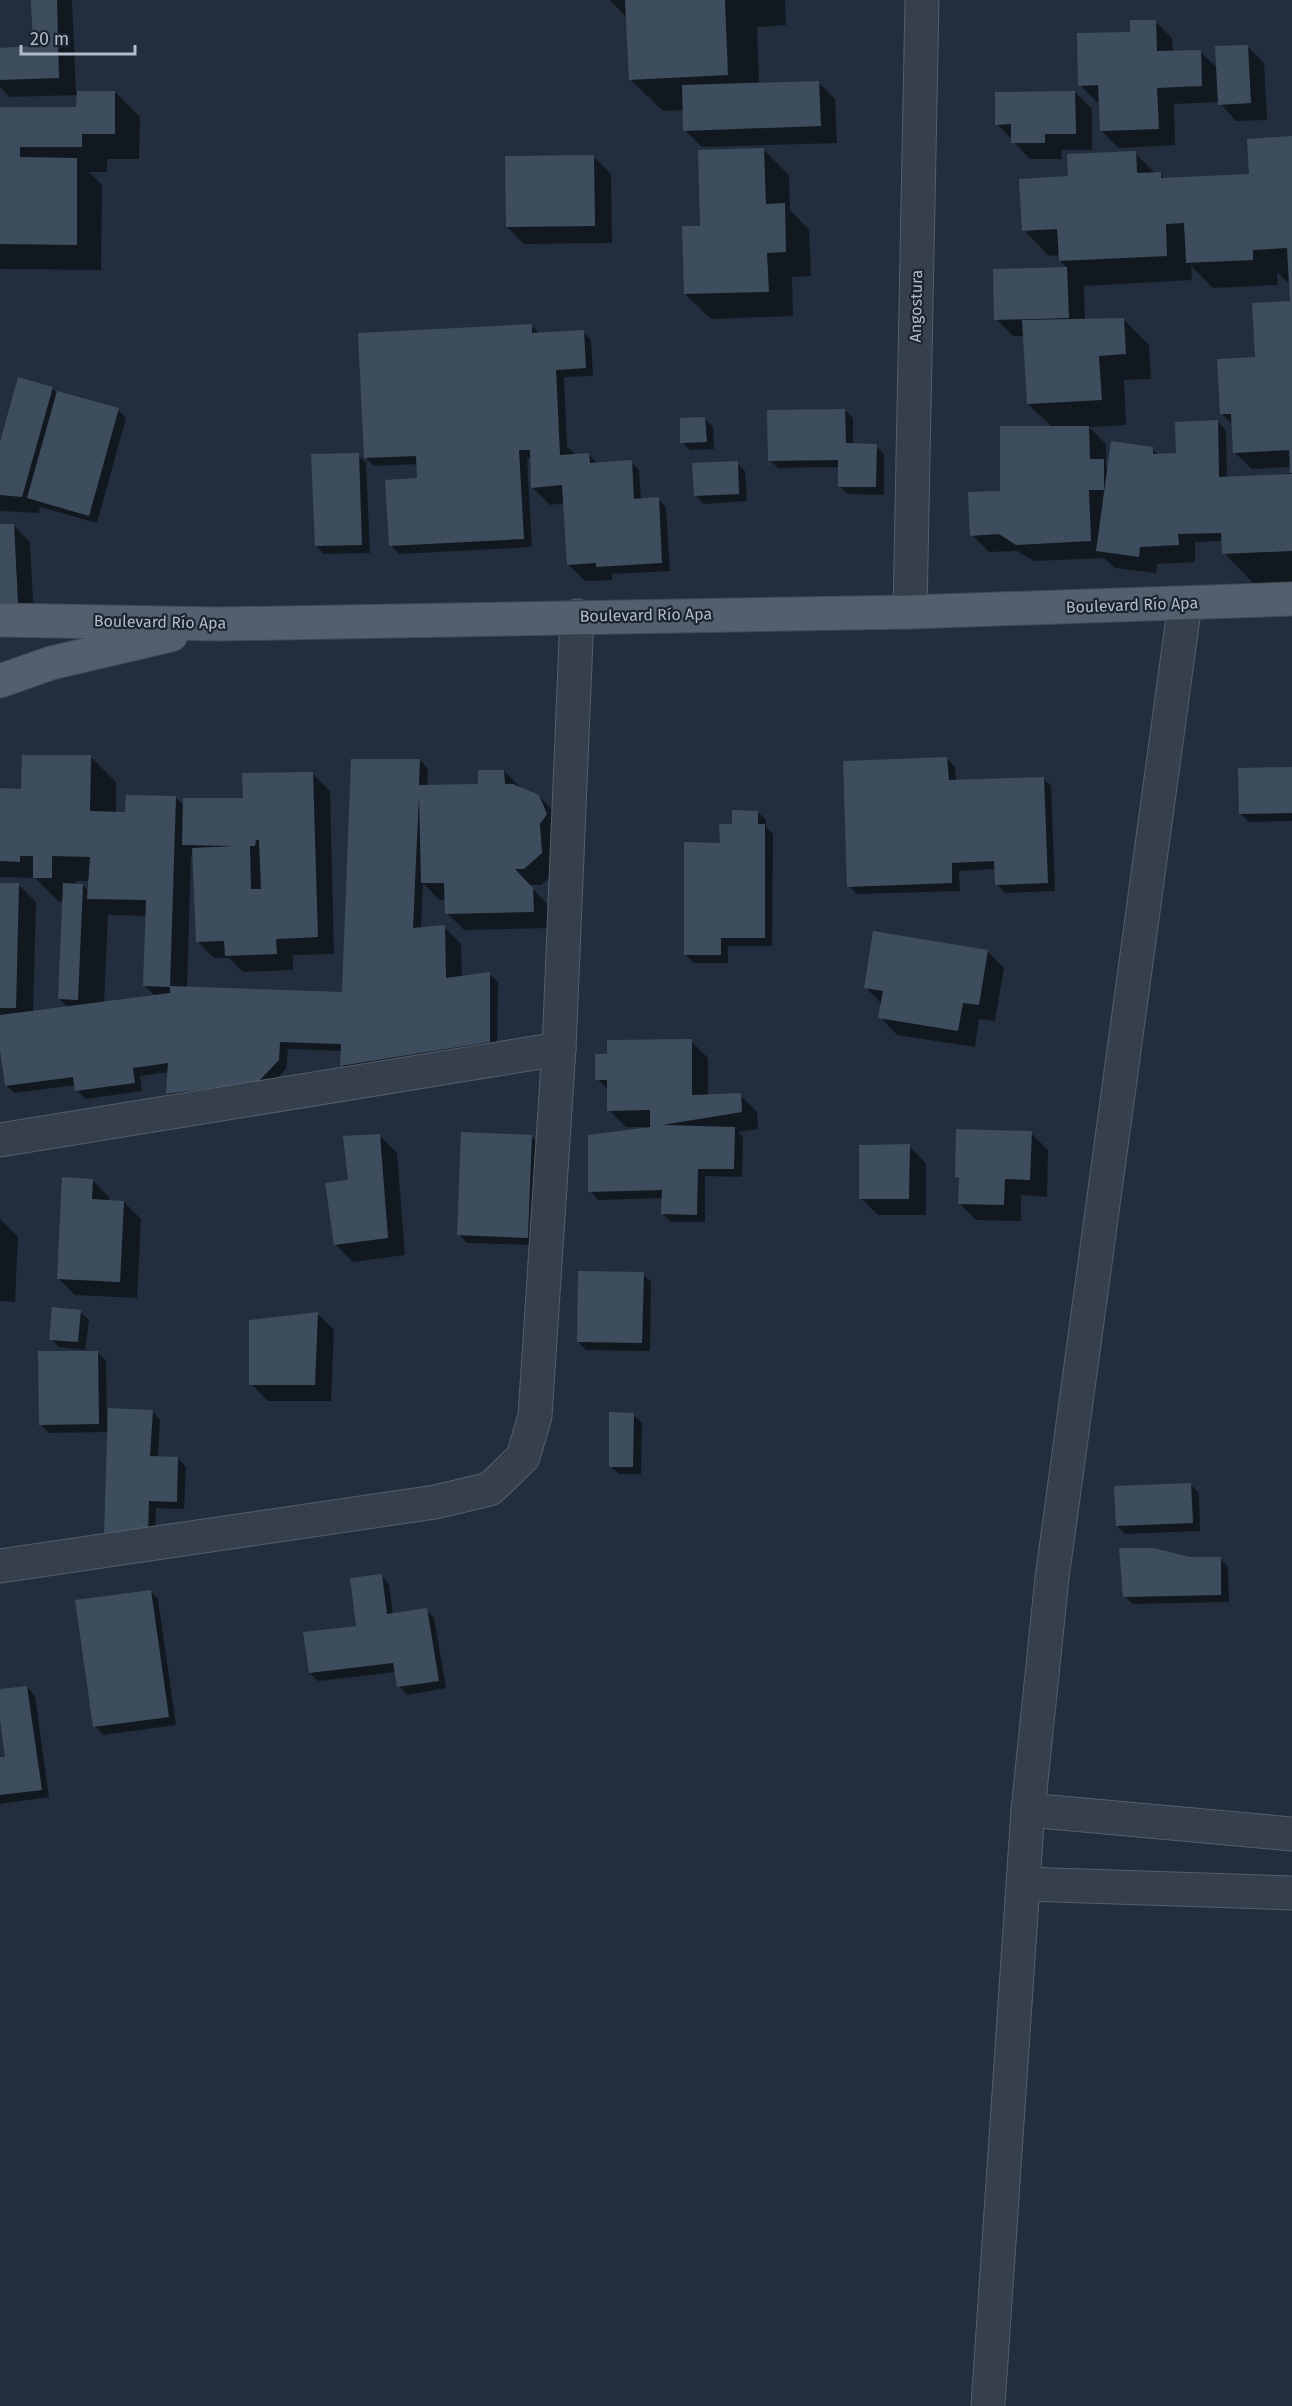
<svg xmlns="http://www.w3.org/2000/svg" width="1292" height="2406" viewBox="0 0 1292 2406" font-family="'Fira Sans',sans-serif">
	<style>
		.shadow { fill: #0007; fill-rule: evenodd }
		.building { fill: #3e4d5d; fill-rule: evenodd }
		.lines { fill: none; stroke-linecap: round; stroke-linejoin: round }
		.minor-casing { stroke: #545e6b; stroke-width: 35 }
		.major-casing { stroke: #3f4956; stroke-width: 35 }
		.minor { stroke: #36404d; stroke-width: 33 }
		.major { stroke: #545f6d; stroke-width: 33 }
		.labels { text-anchor: middle; dominant-baseline: central; stroke-width: 4.5; stroke-linejoin: round; paint-order: stroke }
		.street-label { font-size: 16px; fill: #b2bbc9; stroke: #1b2532 }
	</style>
	<rect width="100%" height="100%" fill="#222e3d"/>
	<g class="shadow">
		<polygon points="32,0 72,0 76,92 115,92 140,117 139,159 107,159 107,172 89,172 102,185 101,270 0,269 0,108 78,109 78,95 10,97 0,87 0,49 34,48"/>
		<polygon points="610,0 785,0 786,25 757,27 759,84 818,82 835,99 837,143 702,147 685,130 684,110 663,111 630,79 627,18"/>
		<polygon points="1155,21 1172,38 1173,52 1200,51 1217,68 1247,46 1264,63 1267,120 1236,121 1219,102 1174,104 1175,145 1118,148 1101,130 1100,102 1097,102 1080,85 1131,33"/>
		<polygon points="1075,92 1092,109 1092,150 1061,150 1062,159 1030,159 997,124"/>
		<path d="M1292 138V584L1256 586 1224 553 1223 541 1195 542V562L1157 564 1156 573 1115 568 1104 558 1034 561 1017 551 989 552 972 535 1001 492 1052 427 1028 404 1025 336H1013L996 319 994 270 1067 268 1060 261V255L1049 256 1024 230 1070 178 1135 153 1156 174H1160L1166 180 1248 175ZM1191 266 1213 288 1278 285 1277 272 1287 282 1291 281 1292 302 1254 358 1222 414 1233 425 1234 452 1252 469 1291 467 1292 478H1227L1226 430 1218 422 1175 455 1159 456 1153 449 1106 469V444L1089 427 1126 425 1124 380 1151 379 1149 345 1124 320 1085 321 1084 286 1192 280Z"/>
		<polygon points="764,150 789,175 790,210 809,230 811,276 792,277 793,316 711,319 685,294 702,227"/>
		<polygon points="594,157 611,174 612,243 524,244 507,227"/>
		<polygon points="531,325 540,334 583,332 591,340 593,376 564,377 567,447 576,455 589,455 598,464 631,462 639,470 641,500 658,499 666,507 670,571 612,574 612,580 585,581 568,564 565,503 550,505 533,488 532,458 527,458 532,547 399,554 390,545 419,480 418,464 374,466 366,458"/>
		<polygon points="52,388 57,393 118,410 126,418 97,523 40,507 39,513 0,511 0,448"/>
		<polygon points="845,410 853,418 853,445 876,446 884,454 884,495 848,494 839,486 840,467 778,468 770,460"/>
		<polygon points="705,419 713,427 714,449 690,450 682,442"/>
		<polygon points="358,455 366,463 370,553 324,554 316,546"/>
		<polygon points="737,463 745,471 747,501 704,504 695,495"/>
		<polygon points="13,525 30,542 34,620 0,622 0,526"/>
		<path d="M91 757 116 782V813H127L176 798 184 806 244 800 313 774 330 791 334 954 293 955V970L243 972 229 958H214L197 941 194 855H191L187 988 344 993 420 760 428 769 427 787 480 786 504 771 521 788 539 796 556 814 558 871 541 885H529L549 906 550 928 464 930 447 913 446 900H439L423 883 421 929 444 927 461 944 462 978 489 974 498 982 497 1050 350 1073 342 1065V1051L288 1049 286 1069 266 1090 176 1102 168 1094 169 1072 140 1076 142 1091 85 1099 77 1090 76 1085 14 1093 6 1085 0 1039V884L19 885 36 902 33 1012 69 1008 59 999 63 902H59L35 878 0 877V786L4 790H23ZM76 881H90L89 892 83 885H76ZM108 915 147 916 144 985 156 997 104 1003Z"/>
		<polygon points="947,759 955,767 956,782 1043,778 1051,786 1055,891 1005,893 997,884 996,869 959,871 960,891 857,894 849,886"/>
		<polygon points="1292,768 1292,821 1249,822 1241,814"/>
		<polygon points="758,812 766,820 766,827 773,834 772,946 728,946 728,963 693,963 685,954 721,844 734,825"/>
		<polygon points="987,951 1004,968 995,1021 979,1019 975,1047 897,1035 880,1017 882,1004 865,987"/>
		<polygon points="691,1041 708,1058 708,1096 740,1095 757,1112 758,1129 738,1132 743,1137 742,1177 705,1176 705,1222 671,1222 663,1214 663,1198 598,1200 590,1191 644,1129 644,1127 626,1127 609,1110 609,1090 597,1079"/>
		<polygon points="1031,1133 1048,1150 1047,1197 1021,1195 1021,1221 976,1220 959,1203 960,1181 956,1177"/>
		<polygon points="380,1136 397,1153 405,1255 353,1262 335,1244 349,1181"/>
		<polygon points="531,1136 539,1144 536,1245 467,1243 459,1234"/>
		<polygon points="909,1146 926,1163 926,1215 878,1215 861,1198"/>
		<polygon points="92,1180 109,1197 109,1201 124,1202 141,1219 137,1298 75,1295 58,1278"/>
		<polygon points="0,1219 18,1237 15,1302 0,1301"/>
		<polygon points="643,1274 651,1282 650,1351 586,1350 578,1342"/>
		<polygon points="80,1312 89,1320 85,1350 59,1347 51,1339"/>
		<polygon points="317,1313 334,1330 331,1401 268,1401 251,1384"/>
		<polygon points="97,1352 106,1361 107,1428 152,1411 160,1420 158,1458 178,1458 186,1467 184,1509 156,1508 155,1542 113,1540 105,1532 109,1432 49,1433 41,1425"/>
		<polygon points="633,1414 642,1423 641,1474 619,1474 610,1466"/>
		<polygon points="1190,1484 1199,1493 1200,1531 1125,1534 1117,1526"/>
		<polygon points="1220,1558 1228,1567 1229,1602 1133,1604 1124,1596 1190,1559"/>
		<polygon points="381,1575 389,1584 393,1615 426,1610 434,1618 446,1688 407,1695 399,1686 396,1672 318,1681 310,1673 358,1627"/>
		<polygon points="150,1591 158,1599 176,1725 103,1735 95,1726"/>
		<polygon points="27,1687 35,1696 49,1797 0,1804 0,1753 1,1759 7,1758 0,1709 0,1691"/>
	</g>
	<g class="building">
		<polygon points="31,0 57,0 59,78 0,80 0,48 33,46"/>
		<polygon points="625,0 725,0 728,75 629,80"/>
		<polygon points="1130,20 1156,20 1157,51 1201,50 1202,86 1157,88 1159,129 1100,131 1098,85 1078,86 1077,33 1130,32"/>
		<polygon points="1248,45 1251,103 1218,105 1215,46"/>
		<polygon points="819,81 821,126 683,131 682,85"/>
		<polygon points="77,91 115,91 115,134 82,134 82,147 20,147 20,157 77,158 77,245 0,244 0,107 76,107"/>
		<polygon points="1075,91 1076,134 1045,134 1045,143 1011,143 1011,124 995,125 995,92"/>
		<polygon points="1292,136 1292,473 1290,473 1289,450 1233,453 1231,414 1220,414 1217,359 1255,357 1252,303 1290,301 1287,248 1253,250 1253,260 1186,263 1184,223 1166,224 1167,256 1059,261 1057,229 1022,231 1019,179 1068,176 1067,154 1136,151 1137,173 1161,172 1161,178 1249,174 1247,139"/>
		<polygon points="764,148 766,204 785,203 786,252 767,253 769,292 684,294 682,226 700,226 698,150"/>
		<polygon points="594,155 595,226 506,227 505,156"/>
		<polygon points="1067,267 1069,318 994,320 993,269"/>
		<polygon points="1124,318 1126,354 1099,356 1102,400 1027,404 1022,320"/>
		<polygon points="532,324 532,333 584,330 586,368 556,370 560,455 589,453 590,463 632,460 634,499 659,497 662,563 596,567 596,563 567,565 562,485 531,488 530,450 519,450 524,539 389,546 385,480 417,478 416,456 364,458 358,333"/>
		<polygon points="18,377 53,387 22,497 0,495 0,442"/>
		<polygon points="57,391 119,408 89,516 27,498"/>
		<polygon points="845,409 846,443 877,444 876,487 838,487 838,460 768,461 767,410"/>
		<polygon points="705,417 707,442 680,443 680,418"/>
		<polygon points="1218,420 1219,477 1292,474 1292,551 1222,554 1221,533 1178,534 1179,545 1140,547 1139,557 1096,551 1111,441 1153,447 1153,454 1176,453 1175,422"/>
		<polygon points="1000,426 1089,426 1090,459 1104,459 1104,490 1089,490 1091,541 1016,545 999,534 970,536 968,492 1000,491"/>
		<polygon points="359,453 362,545 315,546 311,454"/>
		<polygon points="738,461 739,494 694,496 692,463"/>
		<polygon points="0,524 14,524 18,603 0,604"/>
		<polygon points="22,755 91,755 90,811 125,812 126,795 176,796 170,987 143,986 146,900 87,899 90,857 52,856 52,878 33,878 33,856 20,856 20,862 0,861 0,788 21,789"/>
		<polygon points="947,757 949,780 1044,777 1048,883 995,885 994,861 952,863 952,883 847,887 843,761"/>
		<polygon points="351,759 420,759 419,785 478,784 478,770 504,770 505,784 513,784 539,795 547,814 540,824 542,853 524,869 515,869 533,888 534,912 445,914 444,883 421,883 419,795 413,928 445,925 446,978 490,972 490,1042 340,1066 341,1044 280,1042 279,1060 258,1082 166,1094 168,1063 133,1068 135,1083 75,1091 73,1077 5,1086 0,1050 0,1015 170,993 170,986 342,992"/>
		<polygon points="1292,767 1292,813 1239,814 1238,768"/>
		<path d="M313 772 318 937 276 939 277 954 225 956 224 941 196 942 192 848 236 846 182 845 183 798H243L242 773ZM256 840H259L261 889H251L250 846H255Z"/>
		<polygon points="732,810 758,811 758,824 765,824 765,938 721,938 721,955 684,955 684,842 720,843 719,824 732,824"/>
		<polygon points="0,883 19,883 16,1008 0,1008"/>
		<polygon points="63,883 83,884 78,1000 58,999"/>
		<polygon points="873,931 988,950 979,1005 963,1003 958,1031 878,1018 883,991 864,988"/>
		<polygon points="692,1039 692,1095 741,1093 742,1112 662,1125 735,1127 734,1169 698,1169 697,1215 661,1214 662,1190 588,1192 588,1135 650,1127 650,1110 607,1111 607,1080 595,1080 595,1054 607,1054 607,1040"/>
		<polygon points="956,1129 1032,1131 1030,1180 1005,1179 1004,1205 958,1204 959,1178 955,1177"/>
		<polygon points="461,1132 532,1135 528,1238 457,1235"/>
		<polygon points="380,1134 388,1238 334,1245 325,1183 348,1180 343,1136"/>
		<polygon points="910,1144 909,1199 859,1199 859,1145"/>
		<polygon points="62,1177 93,1179 92,1199 124,1201 120,1282 57,1279"/>
		<polygon points="578,1271 644,1272 642,1343 577,1342"/>
		<polygon points="52,1307 81,1310 78,1342 49,1340"/>
		<polygon points="318,1312 315,1385 249,1385 249,1320"/>
		<polygon points="38,1351 98,1351 99,1424 39,1425"/>
		<polygon points="108,1408 153,1410 150,1456 178,1457 177,1502 149,1501 148,1534 104,1533"/>
		<polygon points="609,1412 634,1413 633,1467 609,1467"/>
		<polygon points="1191,1483 1193,1523 1116,1526 1114,1486"/>
		<polygon points="1119,1548 1154,1548 1190,1557 1221,1557 1221,1595 1123,1597"/>
		<polygon points="382,1574 387,1614 427,1608 439,1681 397,1687 393,1663 309,1673 303,1632 356,1626 350,1578"/>
		<polygon points="151,1590 169,1717 93,1727 75,1600"/>
		<polygon points="27,1686 42,1790 0,1795 0,1757 5,1757 0,1720 0,1689"/>
	</g>
	<g class="lines">
		<defs>
			<g id="minor">
				<polyline points="910,612 922,0"/>
				<polyline points="0,1140 559,1049"/>
				<polyline points="0,1566 435,1502 490,1489 523,1457 535,1416 559,1049 577,616"/>
				<polyline points="1028,1810 1292,1834"/>
				<polyline points="1025,1884 1292,1893"/>
				<polyline points="988,2406 1028,1810 1052,1578 1185,603"/>
			</g>
			<g id="major">
				<polyline points="0,620 219,624 910,612 1292,599"/>
				<polyline points="0,681 51,663 171,635"/>
			</g>
		</defs>
		<use href="#minor" class="minor-casing"/>
		<use href="#major" class="major-casing"/>
		<use href="#minor" class="minor"/>
		<use href="#major" class="major"/>
	</g>
	<g class="labels">
		<g class="street-label">
			<text transform="translate(916 306) rotate(-89)">Angostura</text>
			<text transform="translate(1132 605) rotate(-2)">Boulevard Río Apa</text>
			<text transform="translate(646 615) rotate(-1)">Boulevard Río Apa</text>
			<text transform="translate(160 622) rotate(1)">Boulevard Río Apa</text>
		</g>
	</g>
	<path d="M21 45v9h114v-9" fill="none" stroke="#b2bbc9" stroke-width="3"/>
	<text x="30" y="45" font-size="18" fill="#b2bbc9" stroke="#1b2532" stroke-width="4.5" paint-order="stroke">20 m</text>
</svg>
